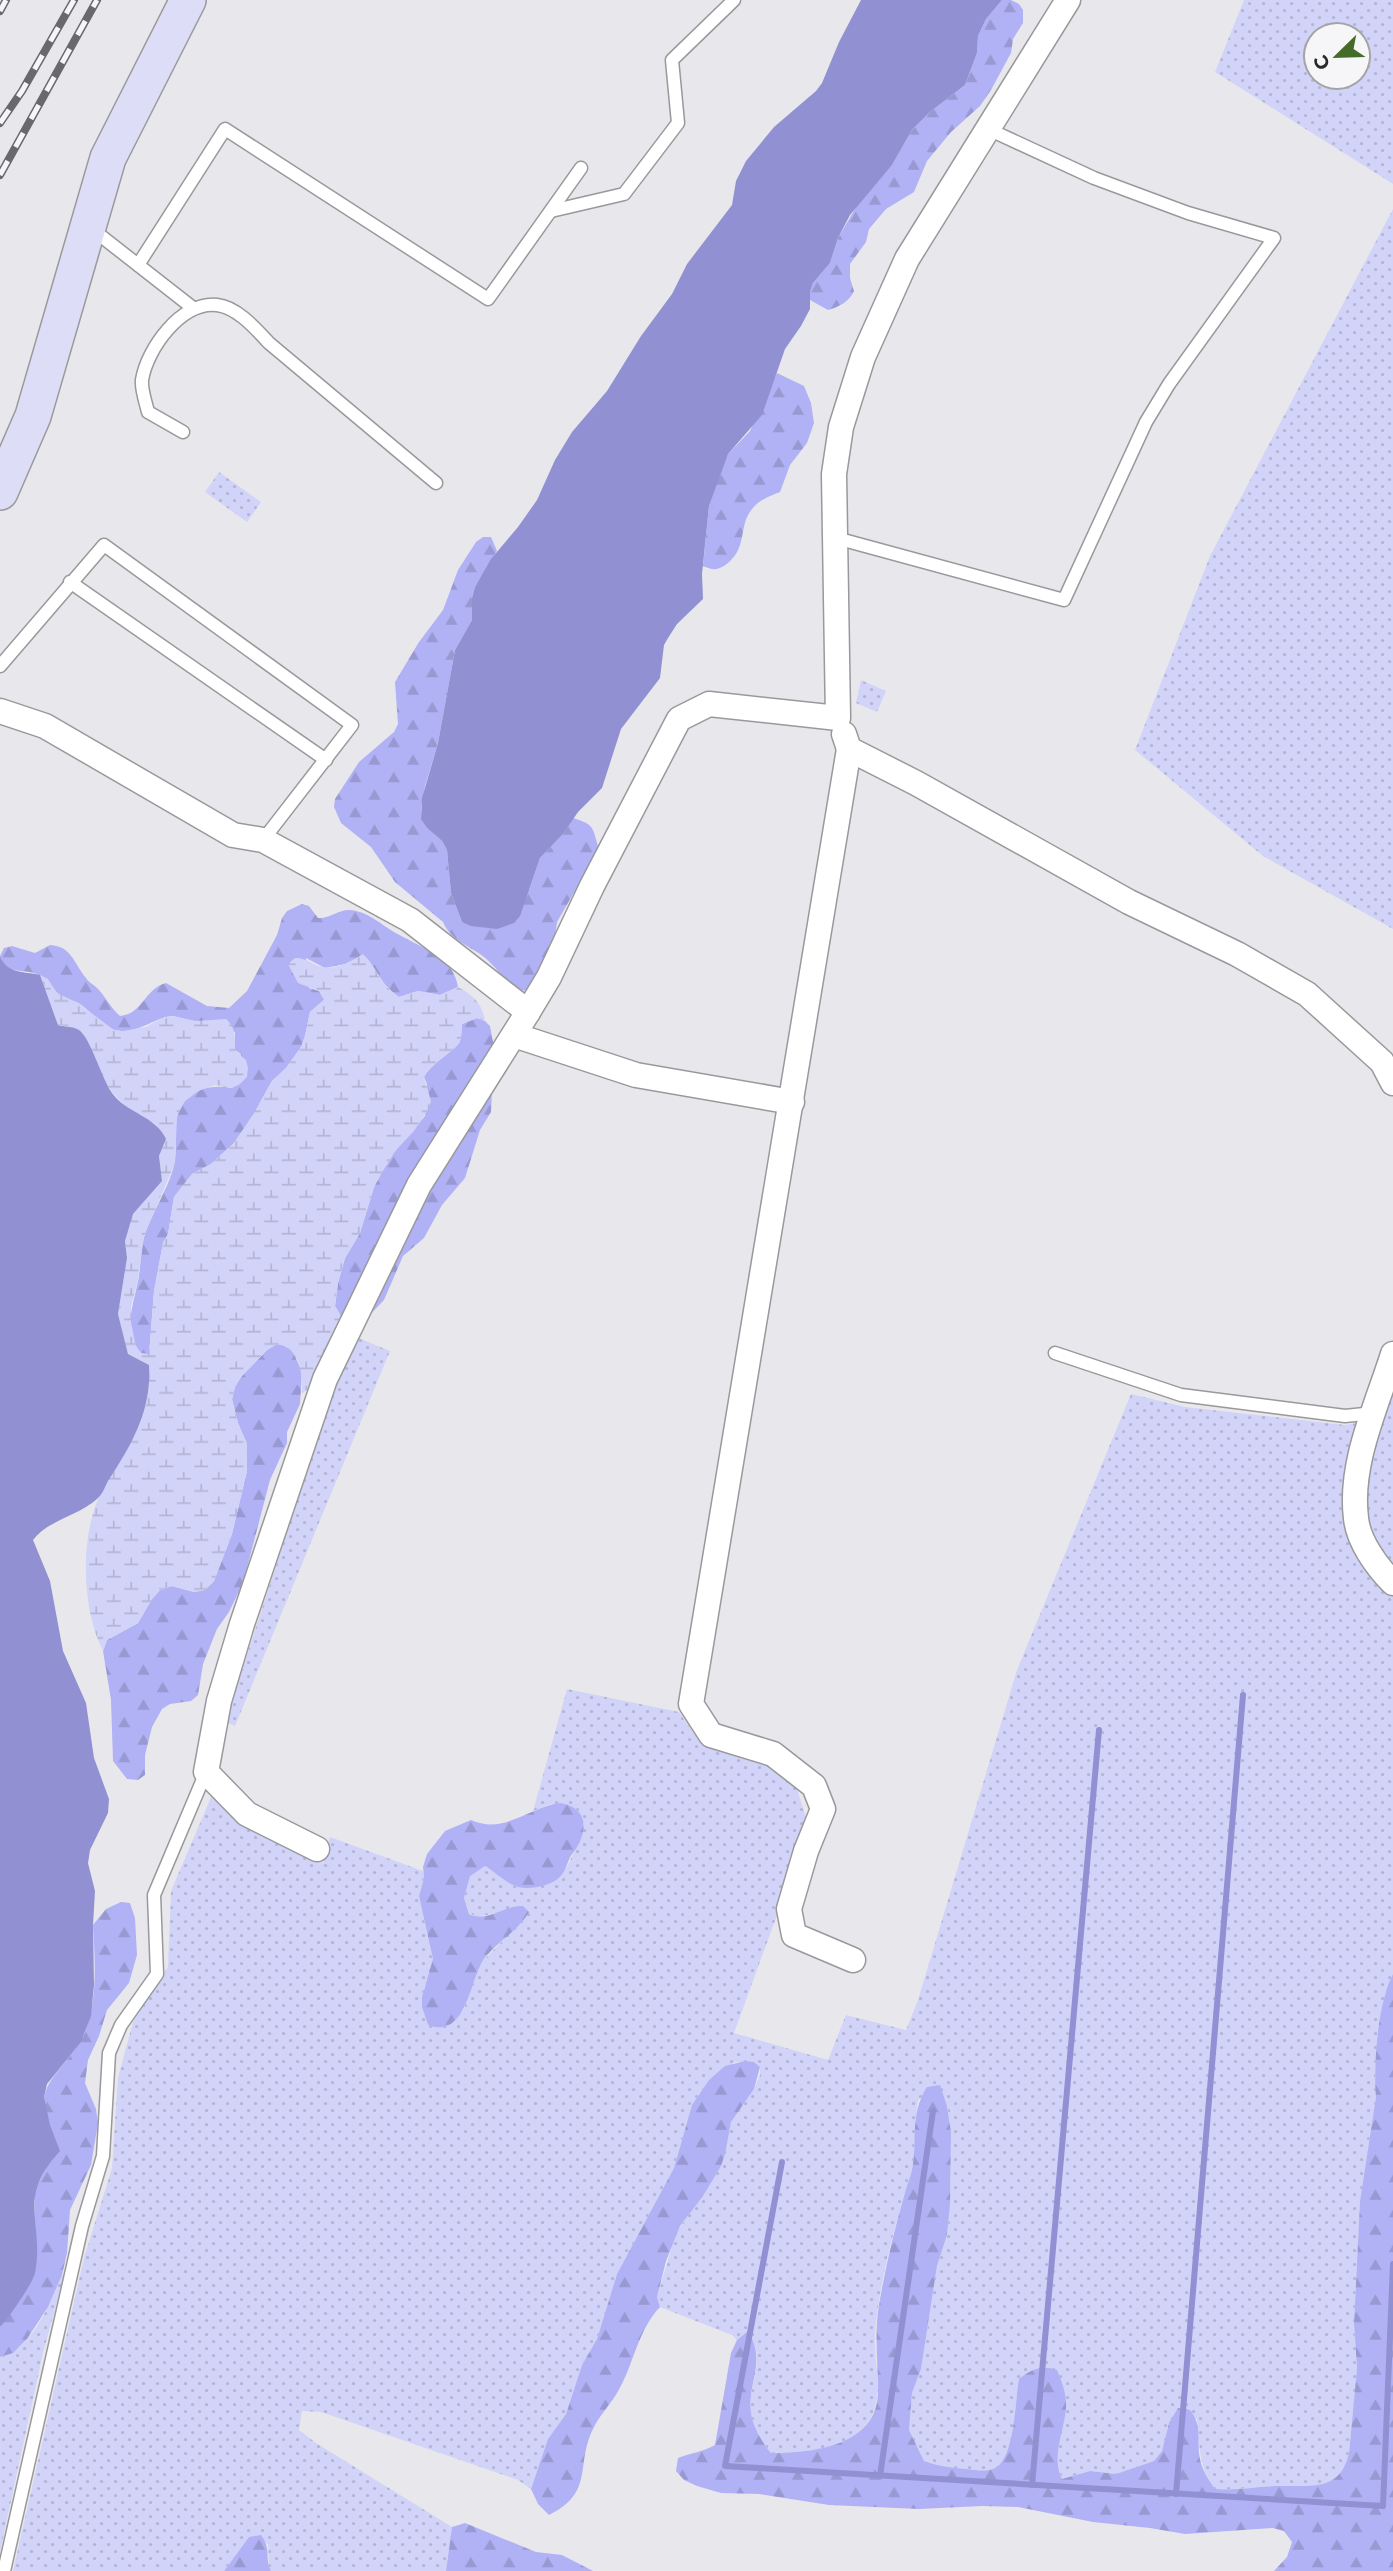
<svg xmlns="http://www.w3.org/2000/svg" width="1393" height="2571" viewBox="0 0 1393 2571" font-family="Montserrat,sans-serif">
	<style>
		.green { fill: url(#green-dots); fill-rule: evenodd }
		.forest { fill: url(#forest-firs) }
		.wetland { fill: url(#wetland-marsh) }
		.water { fill: #9190d2 }
		.lines { fill: none; stroke-linecap: round; stroke-linejoin: round }
		.stream { stroke: #9190d2; stroke-width: 6 }
		.lane-casing { stroke: #99999c; stroke-width: 15 }
		.street-casing { stroke: #99999c; stroke-width: 27 }
		.secondary-casing { stroke: #99999c; stroke-width: 38 }
		.lane { stroke: #fff; stroke-width: 12 }
		.street { stroke: #fff; stroke-width: 24 }
		.secondary { stroke: #deddf7; stroke-width: 35 }
		.rail-casing { stroke: #69696b; stroke-width: 8 }
		.rail { stroke: #f6f6f9; stroke-width: 5; stroke-dasharray: 16; stroke-linecap: butt }
	</style>
	<defs>
		<pattern id="green-dots" width="8" height="8" patternUnits="userSpaceOnUse" patternTransform="scale(1.75)"><rect width="8" height="8" fill="#d2d3f8"/><path d="M2 2h.1M6 6h.1" fill="none" stroke="#b4b5d5" stroke-width="1.8" stroke-linecap="round"/></pattern>
		<pattern id="forest-firs" width="22" height="20" patternUnits="userSpaceOnUse" patternTransform="scale(1.75)"><rect width="22" height="20" fill="#b1b1f5"/><path d="M5 1l3.5 6h-7zM16 11l3.5 6h-7z" fill="#9898d2"/></pattern>
		<pattern id="wetland-marsh" width="20" height="14" patternUnits="userSpaceOnUse" patternTransform="scale(1.75)"><rect width="20" height="14" fill="#d2d3f8"/><path d="M1 5h8M5 5V1M11 12h8M15 12V8" fill="none" stroke="#b4b5d5"/></pattern>
	</defs>
	<rect width="100%" height="100%" fill="#e8e8ec"/>
	<g class="green">
		<path d="M1244 0H1393V184L1215 72ZM1316 35H1358V77H1316Z"/>
		<polygon points="1393,209 1393,929 1263,856 1135,750 1210,556"/>
		<polygon points="219,472 261,502 247,522 205,492"/>
		<polygon points="861,680 886,691 877,712 856,703"/>
		<polygon points="356,1337 390,1351 235,1726 225,1722 328,1407"/>
		<path d="M1393 1387V1974L1385 1994 1375 2068 1376 2097 1360 2201 1354 2324 1357 2368 1349 2453C1340 2492 1312 2485 1280 2486 1258 2486 1237 2491 1215 2489 1198 2467 1200 2446 1197 2419L1169 2423 1162 2451 1154 2461 1116 2474 1090 2471 1062 2479C1053 2459 1059 2430 1066 2410L1019 2379C1015 2400 1015 2462 993 2469 984 2472 976 2470 967 2469 952 2468 939 2466 924 2461L909 2430 912 2393 921 2369 937 2266 947 2235 950 2205 951 2131 947 2106 939 2085 918 2100C914 2123 916 2147 912 2170 910 2178 907 2187 904 2195 892 2238 877 2293 875 2337 874 2367 886 2400 866 2425 844 2452 803 2452 771 2453 762 2442 753 2427 751 2413 747 2384 768 2360 748 2331L737 2340 732 2335 660 2307 657 2297 676 2233 721 2166 731 2122 754 2089 760 2075V2067L754 2062H735L709 2080 692 2105 674 2168 617 2274 597 2339 582 2365 566 2414 548 2439 531 2489 518 2480 321 2412 302 2411 299 2430 316 2443 452 2527 446 2571H271L269 2566 268 2544 249 2537 224 2571H13L84 2258 112 2168 118 2078 133 2022 168 1967 171 1891 212 1795 248 1823 323 1863 330 1837 423 1871 424 1878 419 1896 433 1959 432 1969 424 1988 422 2007 428 2025 463 2011 481 1963 506 1937 496 1913 477 1917 469 1913 464 1898 470 1875 485 1866C494 1872 504 1880 513 1885 527 1893 556 1884 564 1871 573 1857 579 1841 584 1825L577 1810 551 1804 533 1811 567 1689 679 1712 702 1745 768 1762 797 1789 806 1817 786 1875 780 1907 734 2033 828 2060 846 2015 906 2030 918 2000 1017 1670 1131 1394 1185 1407 1345 1425 1385 1418Z"/>
		<path d="M62 2275 64 2276 43 2353 0 2552V2357C31 2352 51 2301 62 2275Z"/>
	</g>
	<g class="forest">
		<path d="M1002 0H1011L1019 4 1023 10V23L1013 39 1011 53 991 90 980 106 951 132 927 161 914 192 886 209 869 229 866 242 850 264V278L854 291C850 301 839 307 828 310L810 300V292L813 283 830 263 838 238 859 202 892 165 912 130 930 112 965 85 977 53 978 36 986 19Z"/>
		<path d="M777 373 804 386 811 403 814 423 807 443 790 465 780 492C770 496 759 500 752 509 738 526 748 546 728 563 719 570 714 571 703 566L709 506 723 464 728 454 750 431Z"/>
		<path d="M483 537H491L497 551 475 587 472 598V620L455 650 438 743 425 786 421 808V818L427 828 442 841 447 850 451 893 462 922 529 890 540 858 563 834 573 818C596 825 592 828 599 849L557 922 552 957 528 990 520 991C503 982 498 968 484 957 469 945 451 941 443 922L395 882 371 847 341 823 334 807 335 799 359 762 394 732 398 724 395 682 419 642 443 610 458 570 476 542Z"/>
		<path d="M302 904 309 906 318 918C329 919 338 910 349 910 367 911 379 923 394 932 417 946 454 956 458 987L440 995 418 991 399 997C378 982 379 970 363 955L345 964 325 968 306 958 309 988 319 991 325 999 310 1012 305 1036 301 1047 286 1068 272 1081 253 1115 234 1143 211 1164 192 1174 174 1197 168 1234 163 1243 154 1291 149 1355 141 1353C121 1330 135 1301 139 1276 141 1262 141 1247 145 1234 152 1213 170 1185 174 1165 179 1145 170 1119 184 1102 197 1087 214 1085 232 1088L241 1054 235 1050V1032L173 1016C155 1017 141 1032 121 1031 104 1030 93 1013 80 1004 74 1000 66 1000 60 995 53 990 50 981 41 976 26 967 7 977 0 956L4 948 12 946 35 953 50 945C72 946 74 964 86 978 89 983 95 985 99 990 106 998 111 1008 120 1016 143 1014 145 988 166 983L207 1006 229 1008 247 991 277 935 282 918 287 911Z"/>
		<path d="M477 1018 485 1021 490 1026 494 1047 491 1112 480 1130 465 1178 442 1205 424 1238 403 1256 384 1300 364 1321 343 1320 335 1306 338 1283 345 1258 360 1233 374 1187 382 1172 396 1150 425 1116 427 1084 424 1077C432 1062 458 1049 460 1041 462 1036 461 1030 462 1024Z"/>
		<polygon points="277,1344 288,1346 294,1354 302,1372 300,1404 287,1432 287,1443 270,1480 243,1583 229,1612 217,1629 203,1664 198,1695 191,1701 170,1704 162,1709 152,1727 145,1755 145,1775 138,1780 127,1779 113,1761 111,1700 103,1651 107,1640 138,1623 152,1599 160,1590 172,1586 194,1592 205,1590 214,1581 232,1534 247,1471 247,1444 238,1423 232,1399 235,1387 241,1377 267,1350"/>
		<path d="M560 1803C590 1808 588 1833 573 1853 568 1859 567 1867 563 1873 555 1886 531 1890 518 1887 507 1884 495 1872 485 1866L470 1876 464 1898 469 1914C488 1923 504 1905 523 1906L529 1912C518 1931 497 1942 484 1959 470 1978 467 2040 428 2025L422 2007V1997L433 1959 419 1896 424 1878 423 1867 427 1854 445 1831 471 1820C504 1835 529 1807 560 1803Z"/>
		<path d="M121 1902 130 1903 135 1918 137 1955 129 1983 107 2010 99 2036 88 2060 85 2083 96 2109 98 2123 91 2165 70 2210 67 2253 62 2275 48 2307 27 2339 13 2353 0 2357V2327L22 2294 37 2249 34 2220 35 2190 48 2164 59 2151C54 2135 45 2118 44 2100 44 2079 77 2054 85 2032 98 1999 95 1959 93 1925L106 1909Z"/>
		<path d="M1393 1974V2571H1274L1287 2557 1292 2542 1284 2531 1273 2528 1185 2534 1150 2528 1093 2522 1018 2507 982 2506 919 2509 829 2505 759 2494 721 2493 697 2486 684 2480 676 2471 678 2458C691 2453 703 2452 715 2445L731 2353 737 2340 748 2331C767 2361 747 2383 751 2413 753 2427 762 2442 771 2453 813 2453 878 2446 878 2391 878 2362 874 2335 879 2305 885 2269 894 2231 904 2196 906 2187 910 2179 912 2170 918 2140 909 2115 927 2087L940 2085 947 2106 951 2132 950 2205 947 2235 937 2266 921 2369 912 2393 909 2430 924 2461C938 2466 952 2468 967 2469 976 2470 984 2472 993 2469 1015 2462 1015 2400 1019 2379 1032 2369 1041 2365 1057 2370 1062 2382 1067 2395 1066 2408 1064 2432 1051 2456 1062 2479L1090 2471 1116 2474 1154 2461 1162 2451 1169 2423 1178 2408 1190 2410C1201 2424 1198 2436 1199 2453 1200 2466 1207 2478 1215 2489 1237 2491 1258 2486 1280 2486 1312 2485 1340 2492 1349 2453L1357 2368 1354 2324 1360 2201 1376 2097C1373 2067 1378 2001 1393 1974Z"/>
		<path d="M745 2061 754 2062 760 2067 754 2089 731 2122 725 2154 721 2166 703 2196 680 2226 666 2261 657 2297 660 2307C637 2331 634 2365 617 2393 610 2405 599 2416 593 2429 575 2466 595 2492 549 2515L538 2504 531 2489 548 2439 566 2414 582 2365 597 2339 617 2274 674 2168 692 2105 709 2080 725 2066Z"/>
		<polygon points="465,2523 536,2552 562,2555 593,2571 446,2571 452,2527"/>
		<path d="M261 2535C272 2550 264 2557 271 2571H224L249 2537Z"/>
	</g>
	<path class="wetland" d="M363 954C379 970 377 982 399 997L418 991 440 995 458 987C473 995 482 1003 485 1021L477 1018 462 1024C461 1030 462 1036 460 1041 458 1049 432 1062 424 1077L431 1101 429 1108 414 1131 396 1150 382 1172 374 1187 360 1233 345 1258 338 1283 335 1306 343 1320 313 1386 302 1393C302 1373 301 1348 277 1344L267 1350 241 1377 235 1387 232 1400 238 1423 247 1444V1471L232 1534 214 1581 205 1590 194 1592 172 1586 160 1590 152 1599 138 1623 107 1640 103 1651C81 1608 79 1532 103 1489 128 1446 152 1419 149 1365L128 1354 118 1314 127 1258 125 1240 133 1214 162 1181 159 1156 166 1139 155 1124 127 1108 112 1092 101 1076 83 1033 68 1026 58 1025 40 975 48 979 57 993 78 1003 114 1030 123 1031 146 1027 164 1017 173 1016 196 1021 226 1019C236 1028 235 1037 235 1050L246 1060 248 1068 247 1077 240 1084 232 1088 215 1085 200 1090 185 1101 177 1116 175 1163 144 1236 138 1280 131 1306V1322L136 1347 141 1353 149 1354 154 1291 163 1243 168 1234 174 1197 192 1174 211 1164 234 1143 253 1115 272 1081 286 1068 301 1047 305 1036 310 1012 324 1000 319 991 298 983 288 964 295 958C309 958 311 965 323 967 337 970 352 961 363 954Z"/>
	<g class="water">
		<polygon points="861,0 1002,0 986,19 978,36 977,53 965,85 930,112 912,130 892,165 850,215 838,238 830,263 813,283 810,292 810,309 801,326 785,349 762,415 728,454 709,506 702,574 703,599 677,624 668,638 664,645 660,678 621,729 602,788 578,812 563,834 540,858 520,916 514,923 497,929 471,926 462,922 451,893 447,850 442,841 427,828 421,819 422,798 438,743 455,650 472,620 472,598 475,587 491,559 518,527 537,500 555,460 572,432 607,391 641,336 672,294 687,264 732,205 736,181 746,161 774,127 816,91 822,83 839,42"/>
		<path d="M0 956C7 974 23 971 40 975L58 1025C65 1027 72 1026 79 1030 90 1037 102 1079 112 1093 126 1113 156 1116 166 1139L159 1156 162 1181 133 1214 125 1241 127 1258 118 1314 128 1354 149 1365C152 1410 132 1444 108 1481 105 1487 102 1495 97 1499 78 1516 48 1520 33 1540L50 1581 63 1651 86 1703 94 1758 109 1799 108 1813 90 1850 88 1863 95 1891 93 1925 94 1985 91 2016 81 2042 47 2084 44 2097 50 2125 60 2151C15 2200 45 2221 35 2273 33 2283 8 2319 0 2327Z"/>
	</g>
	<g class="lines">
		<g class="stream">
			<polyline points="782,2162 725,2466 1383,2506 1393,2264"/>
			<polyline points="880,2476 933,2111"/>
			<polyline points="1032,2485 1099,1730"/>
			<polyline points="1176,2494 1243,1695"/>
		</g>
		<defs>
			<g id="lane">
				<polyline points="551,211 624,194 678,123 672,60 734,0"/>
				<polyline points="92,229 193,308"/>
				<polyline points="138,265 225,129 488,299 581,168"/>
				<path d="M183 432 148 412C146 403 141 390 142 380 147 349 181 301 217 305 237 307 256 329 269 343L436 483"/>
				<polyline points="836,538 1064,600 1146,422 1169,384 1274,238 1188,213 1094,178 988,129"/>
				<polyline points="70,582 326,760"/>
				<polyline points="0,666 104,545 352,725 263,840"/>
				<polyline points="1055,1353 1181,1395 1345,1416 1374,1413"/>
				<polyline points="4,2571 82,2226 103,2156 109,2053 121,2025 157,1974 154,1895 206,1772"/>
			</g>
			<g id="street">
				<polyline points="0,711 45,726 233,835 263,840 410,920 528,1012 549,977 592,886 679,719 709,704 838,718 834,474 841,427 863,357 907,259 1068,0"/>
				<polyline points="844,734 849,749 916,783 1129,902 1237,954 1307,994 1382,1062 1393,1083"/>
				<polyline points="849,749 691,1704 711,1735 773,1754 814,1786 823,1809 806,1851 789,1909 794,1935 853,1960"/>
				<polyline points="514,1035 636,1075 792,1102"/>
				<path d="M1393 1354C1377 1405 1349 1463 1356 1518 1358 1541 1377 1567 1393 1583"/>
				<polyline points="317,1849 247,1814 206,1772 219,1701 242,1624 325,1379 419,1185 528,1012"/>
			</g>
			<polyline id="secondary" points="0,492 33,416 108,158 188,0"/>
		</defs>
		<use href="#lane" class="lane-casing"/>
		<use href="#street" class="street-casing"/>
		<use href="#secondary" class="secondary-casing"/>
		<use href="#lane" class="lane"/>
		<use href="#street" class="street"/>
		<use href="#secondary" class="secondary"/>
		<defs>
			<g id="rail">
				<polyline points="0,11 6,0"/>
				<polyline points="0,123 22,91 74,0"/>
				<polyline points="0,175 97,0"/>
			</g>
		</defs>
		<use href="#rail" class="rail-casing"/>
		<use href="#rail" class="rail"/>
	</g>
	<g transform="translate(1337 56) rotate(247)"><circle r="33" fill="#f6f6f9" stroke="#a4a4a7" stroke-width="2"/>
	<path d="M0-5L12 26L0 18L-12 26Z" fill="#446c28"/>
	<text y="-10" font-size="19" font-weight="bold" text-anchor="middle" fill="#2a2a2c">С</text>
	</g>
</svg>
